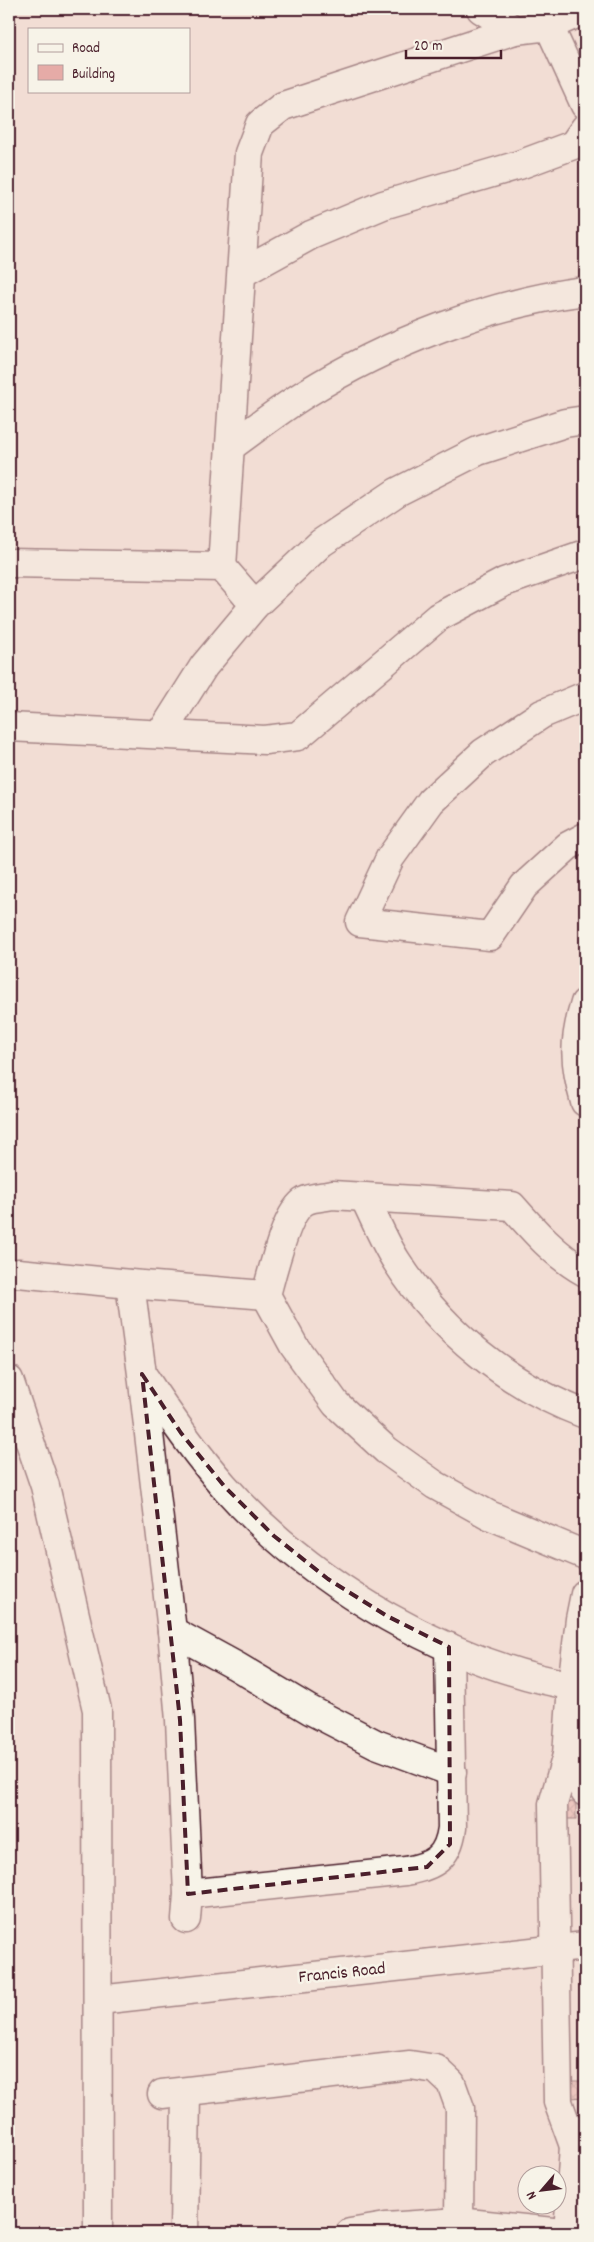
<svg xmlns="http://www.w3.org/2000/svg" width="594" height="2242" viewBox="0 0 594 2242" font-family="Dekko,sans-serif">
	<style>
		.water { fill: url(#water-rules); stroke: #748ea2 }
		.building { fill: url(#building-cross-hatch); stroke: #4a1f2b }
		.lines { fill: none; stroke-linecap: round; stroke-linejoin: round }
		.street-casing { stroke: #4a1f2b; stroke-width: 31 }
		.street { stroke: #f7f3e8; stroke-width: 28 }
		.marked { fill: none; stroke: #4a1f2b; stroke-width: 4; stroke-dasharray: 10 6; stroke-linejoin: round }
		.labels { text-anchor: middle; dominant-baseline: central; stroke-width: 5; stroke-linejoin: round; paint-order: stroke }
		.street-label { font-size: 18px; fill: #4a1f2b; stroke: #f7f3e8 }
	</style>
	<defs>
		<pattern id="water-rules" width="6" height="5" patternUnits="userSpaceOnUse" patternTransform="scale(1.25)"><rect width="6" height="5" fill="#90d8f1"/><path d="M0 2.5h6" fill="none" stroke="#7eb9cf"/></pattern>
		<pattern id="building-cross-hatch" width="8" height="8" patternUnits="userSpaceOnUse" patternTransform="scale(1.25)"><rect width="8" height="8" fill="#e6aba7"/><path d="M0 0l8 8M0 8l8-8" fill="none" stroke="#bc8b88"/></pattern>
	</defs>
	<rect width="100%" height="100%" fill="#f2ddd4"/>
	<filter id="ink" filterUnits="userSpaceOnUse"><feTurbulence type="fractalNoise" baseFrequency=".02" numOctaves="2"/><feDisplacementMap in="SourceGraphic" scale="10" xChannelSelector="R" yChannelSelector="G"/><feConvolveMatrix kernelMatrix="1 2 1 2 8 2 1 2 1" color-interpolation-filters="sRGB"/></filter>
	<g filter="url(#ink)">
		<polygon class="water" points="9,2076 16,2233 9,2233"/>
		<g class="building">
			<polygon points="9,167 12,167 9,238"/>
			<rect x="566" y="1802" width="10" height="17"/>
			<polygon points="571,2081 582,2081 582,2097 572,2098"/>
		</g>
		<g class="lines">
			<defs>
				<g id="street">
					<polyline points="481,9 515,30 549,26 585,10"/>
					<polyline points="549,26 585,105"/>
					<polyline points="242,273 311,235 383,205 519,165 573,145 585,128"/>
					<path d="M230 447C255 429 279 410 305 394 387 343 489 303 585 291"/>
					<polyline points="9,563 222,567 255,605"/>
					<polyline points="222,567 249,153 260,124 283,106 515,30"/>
					<polyline points="585,696 542,714 483,753 431,801 390,858 360,922 490,936 524,886 568,846 585,837"/>
					<polyline points="9,727 265,740 298,736 438,617 504,582 585,554"/>
					<polyline points="161,734 204,666 255,605 321,543 397,492 478,451 565,423 585,420"/>
					<path d="M585 1003C573 1042 574 1063 585 1102"/>
					<path d="M364 1197C375 1219 384 1242 397 1262 441 1331 509 1386 585 1414"/>
					<path d="M585 1272C556 1256 534 1231 512 1206L332 1195C324 1197 312 1197 305 1201 286 1211 272 1274 266 1295L294 1346 336 1404 386 1450 435 1485 489 1515 585 1555"/>
					<polyline points="18,1273 130,1284 266,1295"/>
					<polyline points="130,1284 142,1374 172,1631 180,1720 188,1894 186,1919"/>
					<polyline points="9,1380 45,1486 97,1710 98,2233"/>
					<path d="M146 1380C170 1417 195 1453 224 1486 314 1587 452 1667 585 1688"/>
					<polyline points="172,1631 236,1666 310,1710 376,1744 452,1772"/>
					<polyline points="567,1755 585,1792"/>
					<path d="M188 1894 406 1871C434 1866 448 1858 452 1828L449 1647"/>
					<polyline points="99,2000 585,1946"/>
					<polyline points="162,2094 410,2065 436,2069 451,2083 460,2108 459,2222"/>
					<polyline points="574,2146 558,2102 553,1804 567,1755 572,1686 580,1619 585,1594"/>
					<polyline points="184,2233 186,2092"/>
					<polyline points="350,2233 386,2227 459,2222 562,2233"/>
					<polyline points="568,2233 574,2146 582,2129"/>
				</g>
			</defs>
			<use href="#street" class="street-casing"/>
			<use href="#street" class="street"/>
		</g>
	</g>
	<path d="M0 0H594V2242H0ZM142 1374 181 1433 225 1487 274 1536 328 1579 387 1616 449 1647 450 1844 427 1867 188 1894 180 1720Z" fill="#f2ddd4" fill-opacity=".55" fill-rule="evenodd"/>
	<path class="marked" d="M142 1374 181 1433 225 1487 274 1536 328 1579 387 1616 449 1647 450 1844 427 1867 188 1894 180 1720Z"/>
	<g class="labels">
		<g class="street-label">
			<text transform="translate(342 1974) rotate(-6)">Francis Road</text>
		</g>
	</g>
	<rect width="594" height="2242" fill="none" stroke="#f7f3e8" stroke-width="30"/>
	<rect x="15" y="15" width="564" height="2212" fill="none" stroke="#4a1f2b" stroke-width="2" filter="url(#ink)"/>
	<rect x="28" y="28" width="162" height="65" fill="#f7f3e8" stroke="#b29e9c"/>
	<rect x="38" y="44" width="25" height="8" fill="#f7f3e8" stroke="#b29e9c"/>
	<text x="72" y="52" font-size="15" fill="#4a1f2b">Road</text>
	<rect x="38" y="65" width="25" height="15" fill="#e6aba7" stroke="#b29e9c"/>
	<text x="72" y="78" font-size="15" fill="#4a1f2b">Building</text>
	<g transform="translate(542 2190) rotate(242)"><circle r="24" fill="#f7f3e8" stroke="#b29e9c"/>
	<path d="M0-4L9 19L0 12L-9 19Z" fill="#4a1f2b"/>
	<text y="-8" font-size="14" font-weight="bold" text-anchor="middle" fill="#4a1f2b">N</text>
	</g>
	<path d="M406 50v8h95v-8" fill="none" stroke="#4a1f2b" stroke-width="2.5"/>
	<text x="414" y="50" font-size="15" fill="#4a1f2b" stroke="#f7f3e8" stroke-width="4" paint-order="stroke">20 m</text>
</svg>
